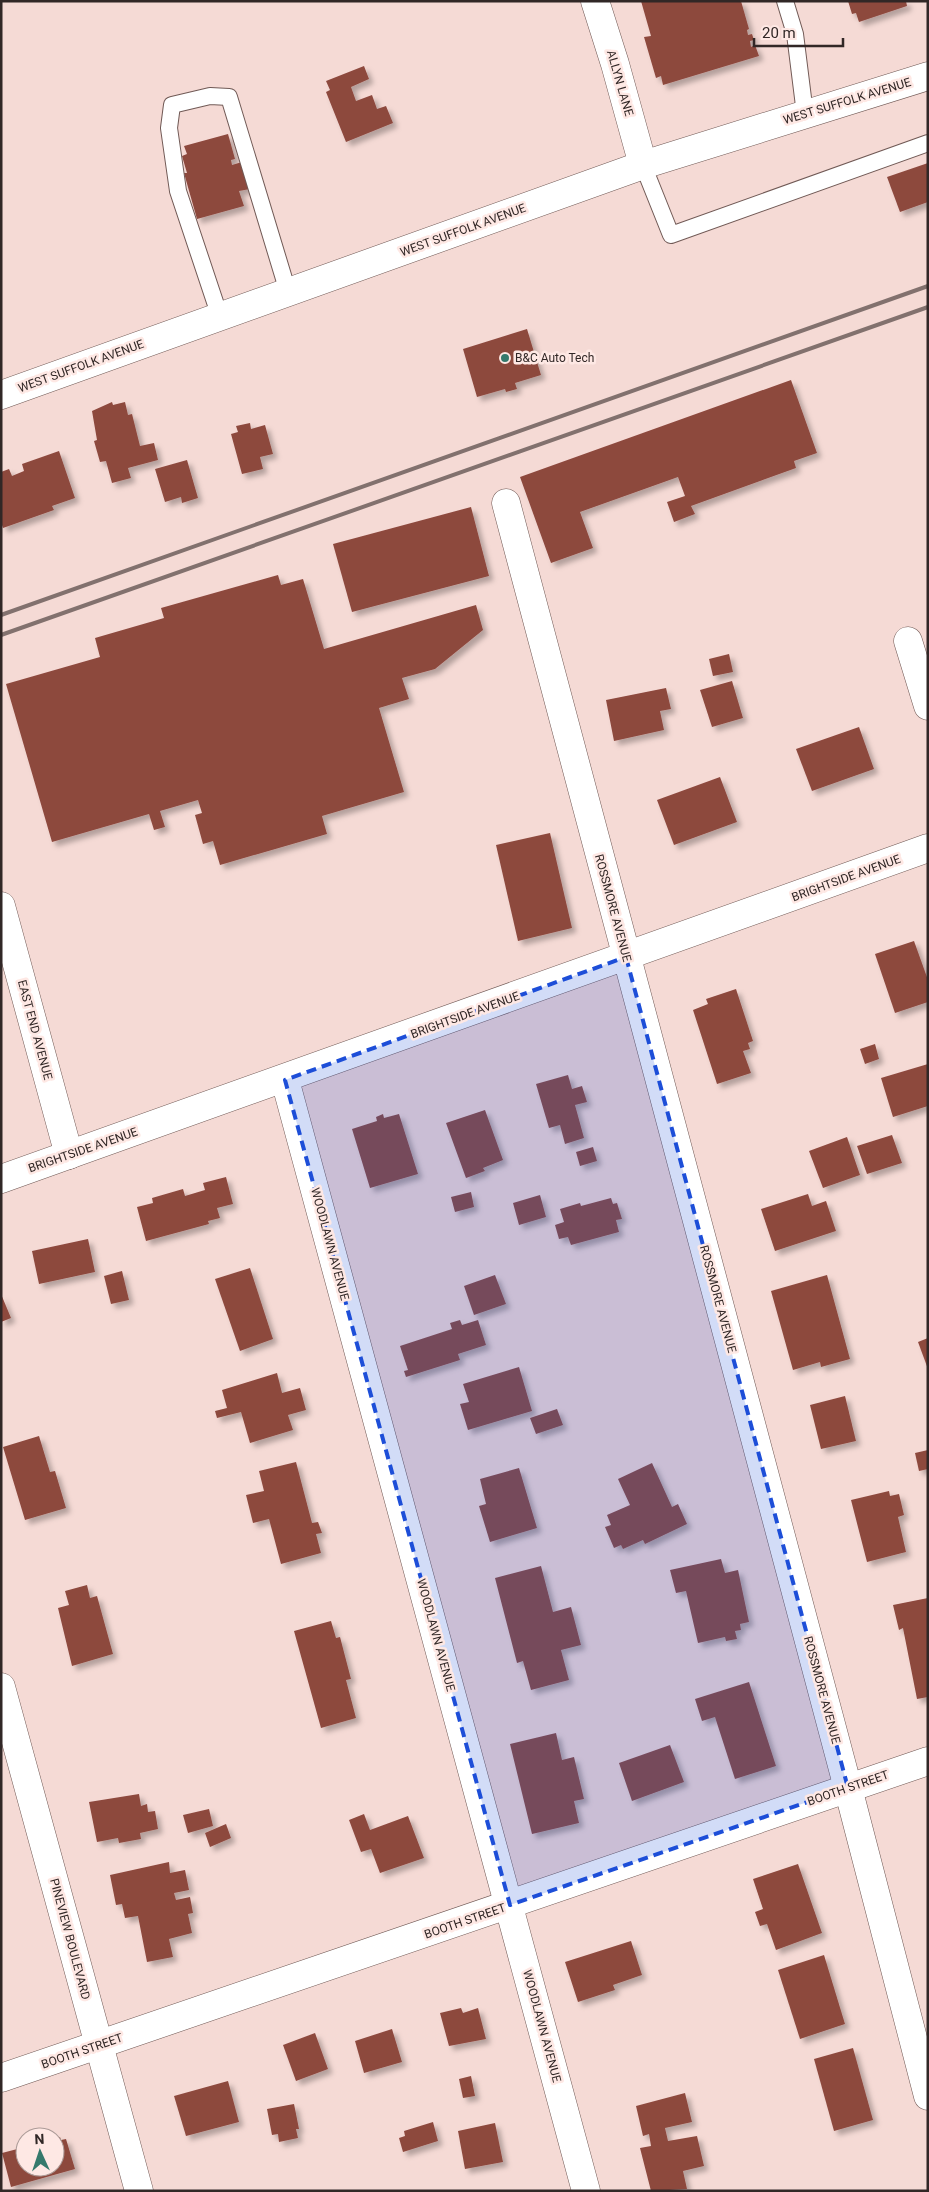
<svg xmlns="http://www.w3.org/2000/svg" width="929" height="2192" viewBox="0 0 929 2192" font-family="Roboto,sans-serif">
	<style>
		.building { fill: #8d483e; filter: url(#shadow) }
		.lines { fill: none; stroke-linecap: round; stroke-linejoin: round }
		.lane-casing { stroke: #705955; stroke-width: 18 }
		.street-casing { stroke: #705955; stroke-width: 29 }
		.secondary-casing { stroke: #705955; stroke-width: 29 }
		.lane { stroke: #fff; stroke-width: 16 }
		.street { stroke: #fff; stroke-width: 28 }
		.secondary { stroke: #fff; stroke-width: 28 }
		.rail { stroke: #82716e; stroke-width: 4 }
		.marked { fill: #1d4ed8; fill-opacity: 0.2; stroke: #1d4ed8; stroke-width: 4; stroke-dasharray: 10 6; stroke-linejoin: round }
		.poi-dot { fill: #35796c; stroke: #fee8e4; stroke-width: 2 }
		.labels { text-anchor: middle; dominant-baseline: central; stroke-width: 5; stroke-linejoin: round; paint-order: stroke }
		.street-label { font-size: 12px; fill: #312726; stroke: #fee8e4 }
		.poi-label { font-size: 12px; fill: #312726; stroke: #fee8e4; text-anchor: start }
	</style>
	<defs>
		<filter id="shadow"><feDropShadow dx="4.5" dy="4.5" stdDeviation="2.5" flood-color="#0004"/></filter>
	</defs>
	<rect width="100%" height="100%" fill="#f5dad5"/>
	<g class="building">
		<polygon points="641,1 741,1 749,29 747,30 748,35 752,34 754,40 750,41 751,47 755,45 759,56 663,85 661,76 656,78 644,37 651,36"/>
		<polygon points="848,1 906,1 907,6 859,22 856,13 852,14"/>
		<polygon points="364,66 369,79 351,87 356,101 372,95 377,109 386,106 393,123 346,142 326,92 330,90 326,81"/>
		<polygon points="228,134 235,159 231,160 232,165 242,162 250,189 239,191 244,206 197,219 184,173 187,173 182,156 187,154 184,146"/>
		<polygon points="928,163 928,202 900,212 887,177"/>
		<polygon points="527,329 541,375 515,383 517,389 506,392 505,389 477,397 463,349"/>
		<polygon points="791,380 817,453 794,461 796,468 691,506 695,514 674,522 667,502 685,496 678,477 580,512 593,548 551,563 520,477"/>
		<polygon points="112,402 113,405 125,402 128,415 132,414 140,446 154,443 158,460 128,468 131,478 112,483 106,461 100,462 94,441 97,440 92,411"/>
		<polygon points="250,423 251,429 265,425 273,454 260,457 263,469 242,474 231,434 238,432 236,426"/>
		<polygon points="59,451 75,498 52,506 54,510 3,528 1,522 1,472 9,469 12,476 24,471 22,464"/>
		<polygon points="187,460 198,498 182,503 181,497 165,502 155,469"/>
		<polygon points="471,507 489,576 352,612 333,544"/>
		<polygon points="278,575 281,585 303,579 324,649 476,605 483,630 435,669 402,678 409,699 379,708 404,792 322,816 327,834 220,865 213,841 203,844 195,815 202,813 198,800 160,811 165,827 154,830 149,814 52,842 6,684 100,657 95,638 164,618 161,608"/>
		<polygon points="729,654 733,672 713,676 709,659"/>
		<polygon points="732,681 743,718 712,727 700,690"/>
		<polygon points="666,688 671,709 660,711 664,730 614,741 606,700"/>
		<polygon points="859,727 874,769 812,791 796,749"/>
		<polygon points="720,777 737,822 674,845 657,800"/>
		<polygon points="550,833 572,928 518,941 496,845"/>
		<polygon points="914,941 928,980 928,1002 895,1013 875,954"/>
		<polygon points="736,989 753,1041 748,1043 750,1049 743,1051 751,1073 717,1084 693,1010 708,1004 706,999"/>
		<polygon points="875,1044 879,1059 865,1064 860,1049"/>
		<polygon points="928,1064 928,1106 893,1117 881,1078"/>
		<polygon points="568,1075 572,1089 582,1086 587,1102 575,1105 584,1138 565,1144 560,1125 549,1128 536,1084"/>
		<polygon points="485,1110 503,1160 483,1168 485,1171 466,1178 446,1123"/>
		<polygon points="383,1114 384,1118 399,1114 418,1174 370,1188 352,1129 377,1121 376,1117"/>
		<polygon points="892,1135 902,1163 867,1174 857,1146"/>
		<polygon points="847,1137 860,1175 823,1188 809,1151"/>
		<polygon points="593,1147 597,1161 580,1166 576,1152"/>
		<polygon points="226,1177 233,1204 217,1208 220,1218 208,1221 209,1224 146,1241 137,1207 153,1203 152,1198 183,1189 185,1196 205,1190 203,1183"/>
		<polygon points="471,1192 474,1207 455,1212 451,1197"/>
		<polygon points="808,1194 812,1206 826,1201 836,1231 775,1251 761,1209"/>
		<polygon points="540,1195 546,1217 519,1225 513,1203"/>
		<polygon points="611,1198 613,1204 617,1203 622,1219 616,1220 619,1232 571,1245 568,1237 559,1239 555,1225 564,1222 560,1209 580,1203 581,1206"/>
		<polygon points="88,1239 95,1272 39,1284 32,1251"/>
		<polygon points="250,1268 273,1339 240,1351 215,1279"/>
		<polygon points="122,1271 129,1300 111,1304 104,1276"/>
		<polygon points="495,1275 506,1304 474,1315 464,1286"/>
		<polygon points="827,1275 850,1359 821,1367 820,1362 793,1370 771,1291"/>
		<polygon points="1,1294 11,1318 1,1322"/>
		<polygon points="460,1320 462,1325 478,1320 486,1345 458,1354 460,1360 406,1377 404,1371 408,1370 400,1346 452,1329 450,1323"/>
		<polygon points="928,1338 928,1369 918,1342"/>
		<polygon points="519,1367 532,1411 468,1430 460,1404 469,1402 463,1384"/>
		<polygon points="277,1373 282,1393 300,1388 306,1410 288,1415 293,1430 250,1443 241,1412 217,1418 215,1411 227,1408 222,1390"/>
		<polygon points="845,1396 856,1441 821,1449 810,1405"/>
		<polygon points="557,1409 563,1425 536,1434 530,1418"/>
		<polygon points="39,1436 50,1472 55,1471 66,1508 25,1520 3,1447"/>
		<polygon points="928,1450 928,1469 919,1471 915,1453"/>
		<polygon points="296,1462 312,1523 318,1522 322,1533 316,1534 321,1553 281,1564 269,1519 253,1523 246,1495 264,1491 259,1471"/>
		<polygon points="652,1463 672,1507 678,1504 687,1524 645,1544 643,1540 623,1549 621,1545 614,1548 605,1527 611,1525 607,1515 630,1505 618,1479"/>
		<polygon points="519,1468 537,1528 490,1542 479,1506 486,1504 480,1479"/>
		<polygon points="889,1491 890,1496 899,1494 904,1515 898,1517 906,1552 867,1562 851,1500"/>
		<polygon points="721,1559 725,1573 738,1570 749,1622 740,1624 741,1630 735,1631 737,1639 726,1641 725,1637 698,1643 686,1591 676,1593 670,1570"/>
		<polygon points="541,1566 553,1612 571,1607 581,1645 561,1650 569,1680 531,1690 523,1661 517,1663 495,1578"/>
		<polygon points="87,1585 90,1598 97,1596 113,1654 72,1666 58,1608 69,1605 65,1591"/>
		<polygon points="928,1598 928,1697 917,1699 903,1628 899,1630 893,1605"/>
		<polygon points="331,1621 336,1638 340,1637 351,1679 346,1680 356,1718 321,1728 294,1631"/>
		<polygon points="749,1682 776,1766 735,1779 715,1717 702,1721 695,1699"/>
		<polygon points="556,1733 562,1760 574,1757 584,1799 574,1801 579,1823 532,1834 510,1744"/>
		<polygon points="670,1745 684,1782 632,1801 619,1763"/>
		<polygon points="139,1794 141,1806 147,1804 148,1812 155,1811 158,1829 140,1833 141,1839 119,1843 118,1838 97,1842 89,1802"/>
		<polygon points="209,1809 213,1826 188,1833 183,1815"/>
		<polygon points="364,1814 370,1830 408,1816 424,1858 380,1873 371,1849 361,1852 349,1820"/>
		<polygon points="226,1824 231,1838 210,1847 205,1833"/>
		<polygon points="169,1862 170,1873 185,1870 189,1890 174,1893 176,1900 190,1897 193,1913 188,1914 192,1933 169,1939 173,1957 147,1962 138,1916 125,1918 122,1904 116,1905 110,1875"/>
		<polygon points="798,1864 822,1933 776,1950 767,1924 760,1926 755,1912 763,1909 753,1879"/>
		<polygon points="631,1941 642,1975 613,1985 615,1990 578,2002 565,1962"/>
		<polygon points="824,1955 845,2024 800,2039 778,1970"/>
		<polygon points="461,2008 463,2013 478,2008 486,2039 449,2046 440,2013"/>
		<polygon points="392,2029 402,2062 364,2073 355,2041"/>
		<polygon points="315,2033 328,2069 296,2081 283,2045"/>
		<polygon points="853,2048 873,2120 834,2131 814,2059"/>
		<polygon points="471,2076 475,2096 463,2098 459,2079"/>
		<polygon points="228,2081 239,2122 186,2136 174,2096"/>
		<polygon points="685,2093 692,2122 665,2128 668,2141 697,2136 704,2166 683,2171 687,2189 651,2191 640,2148 651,2146 649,2134 643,2136 636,2106"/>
		<polygon points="294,2104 299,2129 296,2129 298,2138 279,2142 278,2134 272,2135 267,2109"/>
		<polygon points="433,2122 438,2141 403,2152 399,2138 405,2136 404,2131"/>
		<polygon points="495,2123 503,2162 465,2169 458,2131"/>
		<polygon points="60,2137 61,2140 66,2139 75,2169 11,2187 2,2153 25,2147 25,2167 55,2167 55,2138"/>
	</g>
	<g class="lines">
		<defs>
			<g id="lane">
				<polyline points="785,1 795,34 805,114"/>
				<polyline points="643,165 671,235 928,143"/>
				<polyline points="220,317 178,191 169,128 172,105 210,96 229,97 288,292"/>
			</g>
			<g id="street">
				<polyline points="595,1 615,64 643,165"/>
				<polyline points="506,503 848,1788 928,2096"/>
				<polyline points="908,641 928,706"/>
				<polyline points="1,906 69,1155"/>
				<polyline points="285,1080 586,2191"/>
				<polyline points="1,1179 928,848"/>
				<polyline points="1,1687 139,2191"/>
				<polyline points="1,2078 928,1761"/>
			</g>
			<polyline id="secondary" points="1,395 643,165 928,76"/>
		</defs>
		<use href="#lane" class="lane-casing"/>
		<use href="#street" class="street-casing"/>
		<use href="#secondary" class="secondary-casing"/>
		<use href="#lane" class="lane"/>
		<use href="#street" class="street"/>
		<use href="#secondary" class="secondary"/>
		<g class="rail">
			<polyline points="1,615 928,286"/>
			<polyline points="1,635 928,307"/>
		</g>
	</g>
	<path class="marked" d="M626 957 848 1788 510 1905 285 1080Z"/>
	<circle class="poi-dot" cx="505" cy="358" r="5"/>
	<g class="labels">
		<g class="street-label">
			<text transform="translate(620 83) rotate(74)">ALLYN LANE</text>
			<text transform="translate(847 101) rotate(-17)">WEST SUFFOLK AVENUE</text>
			<text transform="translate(463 230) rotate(-20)">WEST SUFFOLK AVENUE</text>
			<text transform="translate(81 366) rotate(-20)">WEST SUFFOLK AVENUE</text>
			<text transform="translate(846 878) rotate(-20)">BRIGHTSIDE AVENUE</text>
			<text transform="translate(613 908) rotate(75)">ROSSMORE AVENUE</text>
			<text transform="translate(465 1015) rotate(-20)">BRIGHTSIDE AVENUE</text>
			<text transform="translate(35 1030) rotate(75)">EAST END AVENUE</text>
			<text transform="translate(83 1150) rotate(-19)">BRIGHTSIDE AVENUE</text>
			<text transform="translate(330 1244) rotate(75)">WOODLAWN AVENUE</text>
			<text transform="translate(718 1299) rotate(75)">ROSSMORE AVENUE</text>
			<text transform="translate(436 1635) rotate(75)">WOODLAWN AVENUE</text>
			<text transform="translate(822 1690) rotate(75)">ROSSMORE AVENUE</text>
			<text transform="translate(848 1788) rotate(-19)">BOOTH STREET</text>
			<text transform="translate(465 1921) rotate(-19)">BOOTH STREET</text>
			<text transform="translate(70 1939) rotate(75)">PINEVIEW BOULEVARD</text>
			<text transform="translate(542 2026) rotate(75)">WOODLAWN AVENUE</text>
			<text transform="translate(82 2051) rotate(-19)">BOOTH STREET</text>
		</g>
		<g class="poi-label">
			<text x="515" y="358">B&amp;C Auto Tech</text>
		</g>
	</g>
	<rect width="929" height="2192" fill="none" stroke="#312726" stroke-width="5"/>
	<g transform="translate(40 2152) rotate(357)"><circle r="24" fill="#fee8e4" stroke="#ac9b98"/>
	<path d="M0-4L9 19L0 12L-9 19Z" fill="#35796c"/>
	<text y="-8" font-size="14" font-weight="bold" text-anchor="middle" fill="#312726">N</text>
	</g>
	<path d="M754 38v8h89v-8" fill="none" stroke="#312726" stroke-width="2.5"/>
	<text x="762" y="38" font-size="15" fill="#312726" stroke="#fee8e4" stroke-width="4" paint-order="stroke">20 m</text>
</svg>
